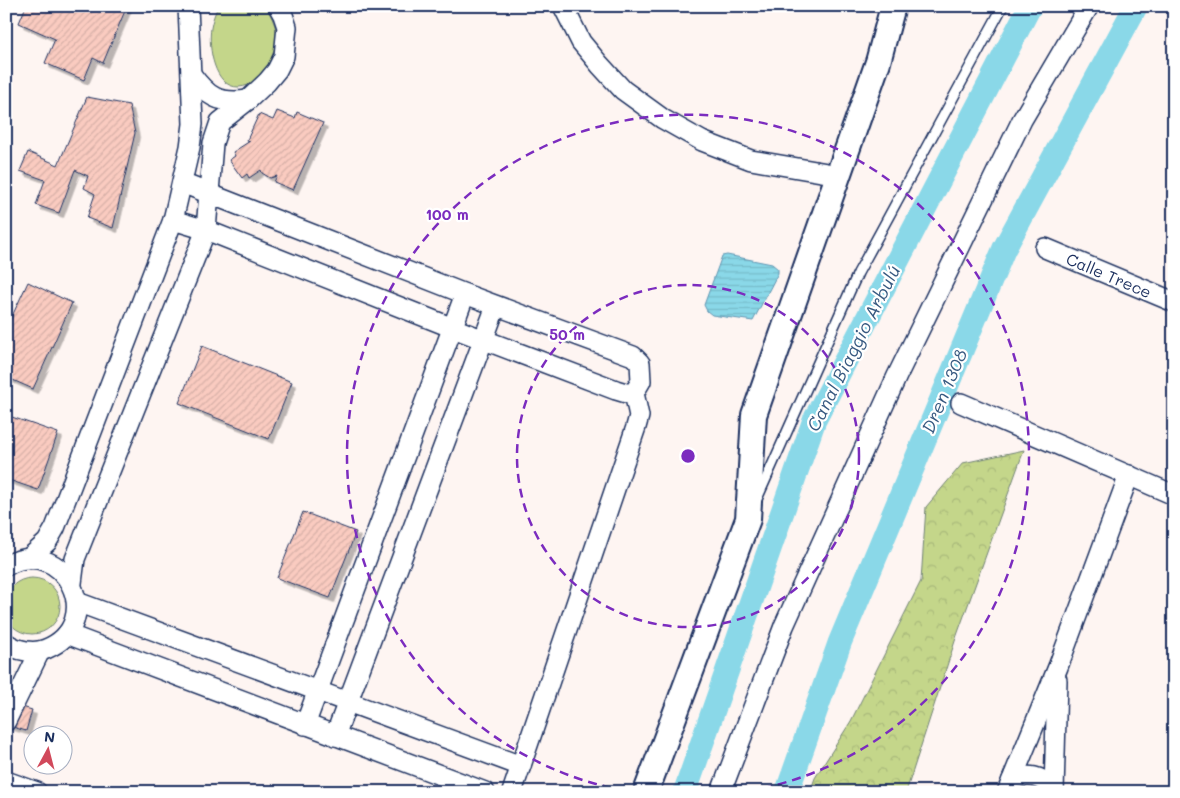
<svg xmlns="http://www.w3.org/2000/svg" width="1180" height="798" viewBox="0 0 1180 798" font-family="Mali,sans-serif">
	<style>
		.grass { fill: #c4d68a; stroke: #708274 }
		.forest { fill: url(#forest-crowns); stroke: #708274 }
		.water { fill: url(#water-rules); stroke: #5e94b1 }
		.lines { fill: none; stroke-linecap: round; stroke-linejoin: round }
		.canal { stroke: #8ad8e8; stroke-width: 24 }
		.building { fill: url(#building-hatch); stroke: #1b2f5e; filter: url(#shadow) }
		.service-casing { stroke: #1b2f5e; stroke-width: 12 }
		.minor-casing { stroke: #1b2f5e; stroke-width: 22 }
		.tertiary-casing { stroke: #1b2f5e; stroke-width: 28 }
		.service { stroke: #fff; stroke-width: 9 }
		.minor { stroke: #fff; stroke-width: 19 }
		.tertiary { stroke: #fff; stroke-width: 24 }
		.ring { fill: none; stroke: #7b2cbf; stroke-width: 2.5; stroke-dasharray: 9 6 }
		.labels { text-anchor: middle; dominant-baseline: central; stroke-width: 4.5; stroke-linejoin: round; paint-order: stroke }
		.street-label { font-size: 16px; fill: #1b2f5e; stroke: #fff }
		.water-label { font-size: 18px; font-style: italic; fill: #375980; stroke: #fff }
		.centre { fill: #7b2cbf; stroke: #fff; stroke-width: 2.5 }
		.ring-label { font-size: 15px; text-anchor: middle; font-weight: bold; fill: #7b2cbf; stroke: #fff; stroke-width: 4.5; stroke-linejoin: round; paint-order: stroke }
	</style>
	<defs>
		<pattern id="forest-crowns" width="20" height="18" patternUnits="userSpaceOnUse" patternTransform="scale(1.25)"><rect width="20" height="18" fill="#c4d68a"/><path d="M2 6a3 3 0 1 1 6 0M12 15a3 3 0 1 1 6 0" fill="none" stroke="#a8b87a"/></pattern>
		<pattern id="water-rules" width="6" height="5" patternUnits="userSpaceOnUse" patternTransform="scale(1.25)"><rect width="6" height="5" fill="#8ad8e8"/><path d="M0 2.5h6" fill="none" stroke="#76bac9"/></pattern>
		<pattern id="building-hatch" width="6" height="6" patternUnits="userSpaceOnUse" patternTransform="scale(1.25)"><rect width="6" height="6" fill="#facbc0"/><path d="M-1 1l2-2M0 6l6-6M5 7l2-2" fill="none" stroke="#d6afa7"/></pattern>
		<filter id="shadow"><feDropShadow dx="4.5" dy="4.5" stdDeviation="0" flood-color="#0004"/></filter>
	</defs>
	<rect width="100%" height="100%" fill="#fef5f2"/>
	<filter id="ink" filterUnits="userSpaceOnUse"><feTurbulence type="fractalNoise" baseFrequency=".02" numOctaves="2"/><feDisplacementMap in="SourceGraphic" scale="10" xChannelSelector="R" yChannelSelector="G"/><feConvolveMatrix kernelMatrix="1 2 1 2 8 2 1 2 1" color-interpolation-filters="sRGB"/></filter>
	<g filter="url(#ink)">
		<g class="grass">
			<path d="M218 6H266C270 14 275 23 276 31 278 52 263 86 239 87 214 88 208 47 211 28 212 21 215 13 218 6Z"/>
			<circle cx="32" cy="606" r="28"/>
		</g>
		<polygon class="forest" points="1024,450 956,638 906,792 810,792 815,778 851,721 921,581 926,507 963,463"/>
		<polygon class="water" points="727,255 772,264 778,269 778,273 753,321 712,315 707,311 704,305 722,256"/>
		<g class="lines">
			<g class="canal">
				<polyline points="685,792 814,421 1030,6"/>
				<polyline points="787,792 840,642 1004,249 1136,6"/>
			</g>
		</g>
		<g class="building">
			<polygon points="26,6 127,6 103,63 93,58 84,80 45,63 55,39 19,23"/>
			<polygon points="87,97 129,105 135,133 113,228 87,218 95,194 84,188 88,176 75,170 59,213 36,205 45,180 20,171 28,152 58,165"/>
			<polygon points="277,111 295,118 297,112 323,123 293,190 274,182 277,176 270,178 262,173 261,170 249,178 247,174 242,178 229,160 235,156 233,152 250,141 247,140 259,114 273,120"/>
			<polygon points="28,282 72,303 33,389 6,377 6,329"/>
			<polygon points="202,346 292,382 269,439 179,403"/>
			<polygon points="6,415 58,433 38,490 6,479"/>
			<polygon points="303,512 356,532 330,598 277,578"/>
			<polygon points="6,702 32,710 26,731 6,725"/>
		</g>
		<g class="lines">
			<defs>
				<polyline id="service" points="757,499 858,273 1003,6"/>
				<g id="minor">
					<polyline points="563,6 581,42 600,65 623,90 663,119 702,141 751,160 839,175"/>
					<path d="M191 74C208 97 218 104 248 100"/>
					<polyline points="173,220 206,230 453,328 616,390 626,393 634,393 641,381 640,363 633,356 465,294 182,183"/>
					<polyline points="1045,248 1174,302"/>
					<polyline points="961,403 1174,495"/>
					<polyline points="28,559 47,542 55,528 173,220 190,147 193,124 188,6"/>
					<path d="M6 566C63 532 109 623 46 649 34 654 17 651 6 643"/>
					<polyline points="72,583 75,559 206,230 213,143 220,122 248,100 267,82 277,70 284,56 287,27 283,15 278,6"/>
					<polyline points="77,602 521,766"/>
					<polyline points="67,634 485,792"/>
					<polyline points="6,721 40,651"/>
					<polyline points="305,725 465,294"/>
					<polyline points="335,736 496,306"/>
					<path d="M1012 780C1029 773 1040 776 1054 788"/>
					<polyline points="6,781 37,792"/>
					<polyline points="512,792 636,427 639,416 634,393"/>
					<polyline points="721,792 784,626 897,376 1022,120 1089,6"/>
					<polyline points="1007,792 1058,667 1129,475"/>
					<polyline points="1054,792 1057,680"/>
				</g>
				<polyline id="tertiary" points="646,792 748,519 754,415 878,62 893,6"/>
			</defs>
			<use href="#service" class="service-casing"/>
			<use href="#minor" class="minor-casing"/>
			<use href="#tertiary" class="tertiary-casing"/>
			<use href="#service" class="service"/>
			<use href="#minor" class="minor"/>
			<use href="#tertiary" class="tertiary"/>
		</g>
	</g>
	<g class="ring">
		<circle cx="688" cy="456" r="171"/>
		<path d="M626 791A341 341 0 1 1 750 791"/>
	</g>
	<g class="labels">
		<g class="street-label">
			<text transform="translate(1109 275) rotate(23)">Calle Trece</text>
		</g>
		<g class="water-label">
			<text transform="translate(853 348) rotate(-63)">Canal Biaggio Arbulú</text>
			<text transform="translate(944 391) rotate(-67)">Dren 1308</text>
		</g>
	</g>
	<circle cx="688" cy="456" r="8" class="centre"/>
	<g class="ring-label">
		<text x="447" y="220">100 m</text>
		<text x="567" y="340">50 m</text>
	</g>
	<rect width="1180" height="798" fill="none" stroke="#fff" stroke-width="25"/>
	<rect x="12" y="12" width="1155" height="773" fill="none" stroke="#1b2f5e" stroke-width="2" filter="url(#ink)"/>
	<g transform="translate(48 750) rotate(7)"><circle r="24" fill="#ffffff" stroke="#a4acbf"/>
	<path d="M0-4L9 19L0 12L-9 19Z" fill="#d1495b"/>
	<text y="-8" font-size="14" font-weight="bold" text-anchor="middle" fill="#1b2f5e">N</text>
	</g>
</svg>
